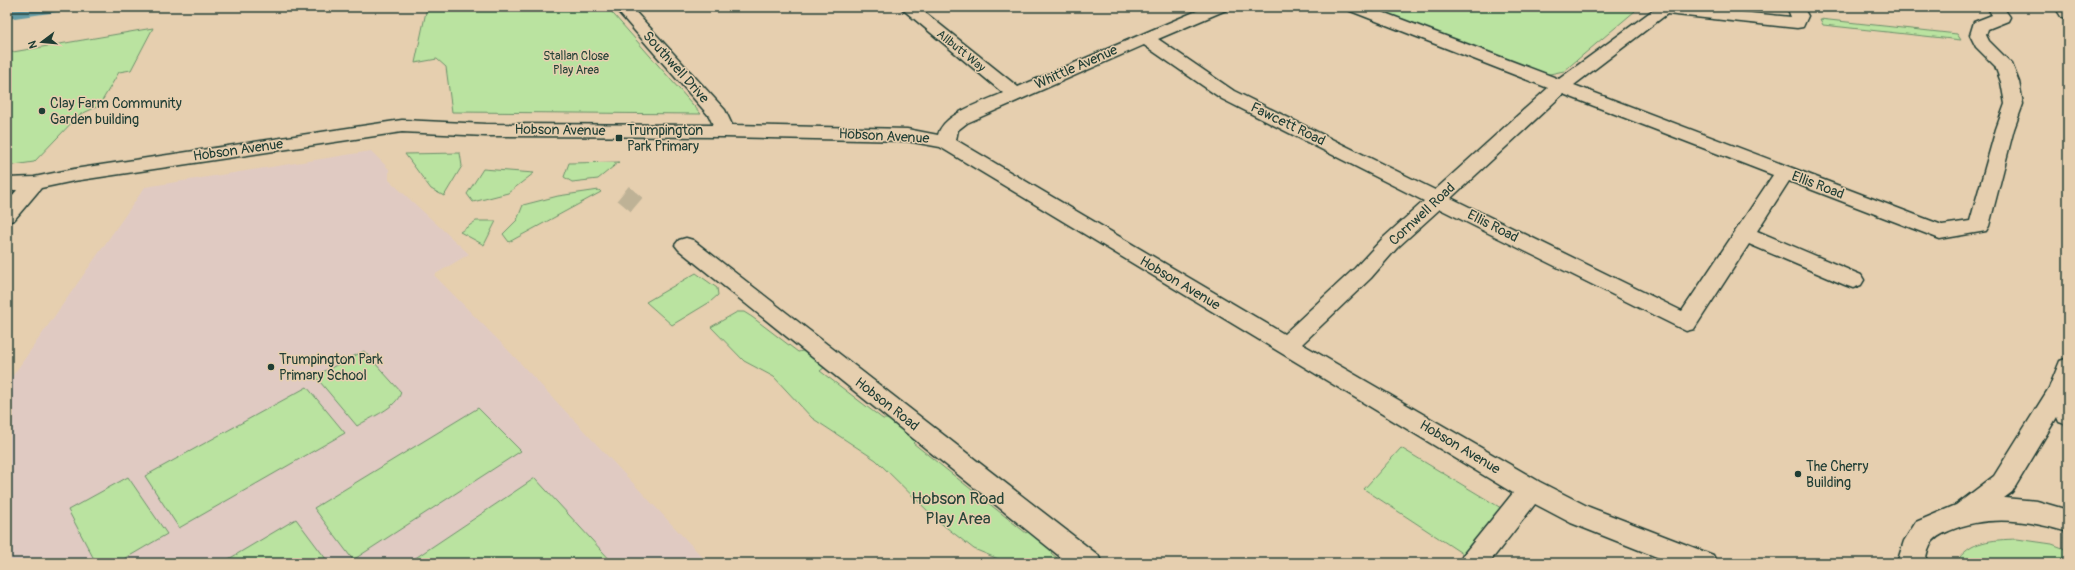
<svg xmlns="http://www.w3.org/2000/svg" width="2075" height="570" viewBox="0 0 2075 570" font-family="Pangolin,sans-serif">
	<style>
		.built { fill: #e0cac2 }
		.green { fill: #bae3a0; stroke: #6c906a }
		.lines { fill: none; stroke-linecap: round; stroke-linejoin: round }
		.stream { stroke: #639ba5; stroke-width: 8 }
		.minor-tunnel { stroke: #beb296; stroke-width: 18; stroke-dasharray: 18 10; stroke-linecap: butt }
		.minor-casing { stroke: #1f3d34; stroke-width: 3 }
		.minor { fill: #e6cfaf; fill-rule: evenodd }
		.poi-dot { fill: #1f3d34; stroke: #e6cfaf; stroke-width: 1.5 }
		.labels { text-anchor: middle; dominant-baseline: central; stroke-width: 3; stroke-linejoin: round; paint-order: stroke }
		.far-street-label { font-size: 12px; fill: #1f3d34; stroke: #e6cfaf }
		.far-park-label { font-size: 12px; fill: #274539; stroke: #e6cfaf }
		.street-label { font-size: 14px; fill: #1f3d34; stroke: #e6cfaf }
		.poi-label { font-size: 14px; fill: #1f3d34; stroke: #e6cfaf; text-anchor: start }
		.near-park-label { font-size: 17px; fill: #274539; stroke: #e6cfaf }
	</style>
	<rect width="100%" height="100%" fill="#e6cfaf"/>
	<filter id="ink" filterUnits="userSpaceOnUse"><feTurbulence type="fractalNoise" baseFrequency=".025" numOctaves="2"/><feDisplacementMap in="SourceGraphic" scale="8" xChannelSelector="R" yChannelSelector="G"/><feConvolveMatrix kernelMatrix="1 2 1 2 8 2 1 2 1" color-interpolation-filters="sRGB"/></filter>
	<g filter="url(#ink)">
		<polygon class="built" points="371,151 389,169 389,180 469,254 434,275 508,350 708,563 7,563 7,384 145,187"/>
		<g class="green">
			<polygon points="427,7 607,7 701,114 452,112 446,67 437,59 415,63"/>
			<polygon points="1367,7 1633,7 1635,11 1564,71 1545,75"/>
			<polygon points="1820,19 1957,34 1961,40 1823,25"/>
			<polygon points="153,28 131,70 119,72 99,106 79,115 34,162 7,166 7,53"/>
			<polygon points="460,153 462,166 444,196 431,189 405,154"/>
			<polygon points="619,162 598,179 572,182 564,177 569,163"/>
			<polygon points="483,169 534,173 508,193 473,202 467,194"/>
			<polygon points="599,190 601,192 509,242 503,234 517,220 523,205 558,196"/>
			<polygon points="476,221 496,221 484,245 460,232"/>
			<polygon points="696,273 717,288 718,295 710,302 672,325 646,302"/>
			<polygon points="737,312 744,312 752,317 798,352 812,349 830,363 820,371 883,419 899,419 920,436 913,443 1026,533 1035,526 1056,542 1051,553 1063,563 1008,563 974,549 938,521 876,460 812,418 774,377 744,361 711,327"/>
			<path d="M364 351 401 392C397 408 371 417 357 426L315 376Z"/>
			<polygon points="307,387 345,433 179,528 145,476"/>
			<polygon points="478,408 521,451 353,560 314,508"/>
			<polygon points="1401,448 1501,508 1463,554 1364,489"/>
			<path d="M128 477 167 534 121 561C114 563 102 565 95 561L68 510Z"/>
			<polygon points="535,478 613,563 408,563"/>
			<polygon points="296,519 329,563 222,563"/>
			<path d="M2017 539 2052 544 2068 550V563H1956C1969 540 1993 540 2017 539Z"/>
		</g>
		<g class="lines">
			<polyline class="stream" points="7,15 63,7"/>
			<polyline class="minor-tunnel" points="623,193 642,209"/>
			<defs>
				<g id="minor">
					<path d="M614 7H631L725 110 732 125 907 129 938 135C943 113 984 102 1003 93L900 7H918L1018 87 1206 7H1228L1226 10 1158 39 1234 91 1435 190 1548 88 1348 10 1346 7H1369L1559 79 1653 10 1651 7H1692L1791 17 1787 7H1803L1808 16 1803 27 1797 28 1667 14 1574 85 1942 225 1970 221 1996 129 2005 104 2001 82 1995 66 1976 47 1970 35 1974 22 1992 15 1987 7H2003L2010 17 2008 21 1988 29 1986 35 1989 41 2012 64 2019 82 2023 104 2014 129 1989 226 1986 231 1940 239 1789 181 1757 231 1861 275 1864 280 1861 285 1853 288 1845 285 1749 244 1694 329 1686 331 1440 209 1397 248 1371 278 1302 344 1540 482 1589 507 1713 555 1717 563H1672L1571 523 1535 504 1489 563H1459L1463 555 1513 493 940 147 907 141 725 137 486 136 402 132 74 181 41 188 14 220 7 222V202L17 190H7V178L34 177 74 169 402 120 486 124 713 125 709 116ZM1144 45 1222 99 1424 201 1383 238 1355 268 1284 334 956 140 958 130 967 123ZM1563 94 1773 175 1682 311 1451 198Z"/>
					<polygon points="2055,7 2068,7 2068,19 2062,18"/>
					<polygon points="686,238 693,240 1098,555 1102,563 1068,563 679,250 675,245 679,240"/>
					<path d="M2068 358V425L2059 422 2057 417 2012 492 2004 498 2037 501 2068 510V532C2030 520 1987 514 1949 531 1941 534 1934 538 1930 545 1927 551 1926 557 1925 563H1897L1904 541 1916 522 1956 505 1994 476 2049 388 2060 361Z"/>
				</g>
			</defs>
			<use href="#minor" class="minor-casing"/>
			<use href="#minor" class="minor"/>
		</g>
	</g>
	<g class="poi-dot">
		<circle cx="42" cy="111" r="4"/>
		<rect x="615" y="134" width="8" height="8" rx="2"/>
		<circle cx="271" cy="367" r="4"/>
		<circle cx="1798" cy="474" r="4"/>
	</g>
	<g class="labels">
		<g class="far-street-label">
			<text transform="translate(961 51) rotate(39)">Allbutt Way</text>
		</g>
		<g class="far-park-label">
			<text x="576" y="56">Stallan Close<tspan x="576" dy="14">Play Area</tspan></text>
		</g>
		<g class="street-label">
			<text transform="translate(676 67) rotate(48)">Southwell Drive</text>
			<text transform="translate(1076 67) rotate(-24)">Whittle Avenue</text>
			<text transform="translate(1288 124) rotate(26)">Fawcett Road</text>
			<text transform="translate(560 130) rotate(1)">Hobson Avenue</text>
			<text transform="translate(884 136) rotate(3)">Hobson Avenue</text>
			<text transform="translate(238 150) rotate(-8)">Hobson Avenue</text>
			<text transform="translate(1818 185) rotate(21)">Ellis Road</text>
			<text transform="translate(1422 214) rotate(-43)">Cornwell Road</text>
			<text transform="translate(1493 226) rotate(27)">Ellis Road</text>
			<text transform="translate(1180 283) rotate(31)">Hobson Avenue</text>
			<text transform="translate(887 404) rotate(38)">Hobson Road</text>
			<text transform="translate(1460 447) rotate(31)">Hobson Avenue</text>
		</g>
		<g class="poi-label">
			<text x="50" y="103">Clay Farm Community<tspan x="50" dy="16">Garden building</tspan></text>
			<text x="627" y="130">Trumpington<tspan x="627" dy="16">Park Primary</tspan></text>
			<text x="279" y="359">Trumpington Park<tspan x="279" dy="16">Primary School</tspan></text>
			<text x="1806" y="466">The Cherry<tspan x="1806" dy="16">Building</tspan></text>
		</g>
		<g class="near-park-label">
			<text x="958" y="498">Hobson Road<tspan x="958" dy="20">Play Area</tspan></text>
		</g>
	</g>
	<rect width="2075" height="570" fill="none" stroke="#e6cfaf" stroke-width="24"/>
	<rect x="12" y="12" width="2051" height="546" fill="none" stroke="#1f3d34" stroke-width="1.5" filter="url(#ink)"/>
	<g transform="translate(42 42) rotate(254)" stroke="#e6cfaf" stroke-width="3" paint-order="stroke">
	<path d="M0-3L7 15L0 10L-7 15Z" fill="#1f3d34"/>
	<text y="-6" font-size="11" font-weight="bold" text-anchor="middle" fill="#1f3d34">N</text>
	</g>
</svg>
